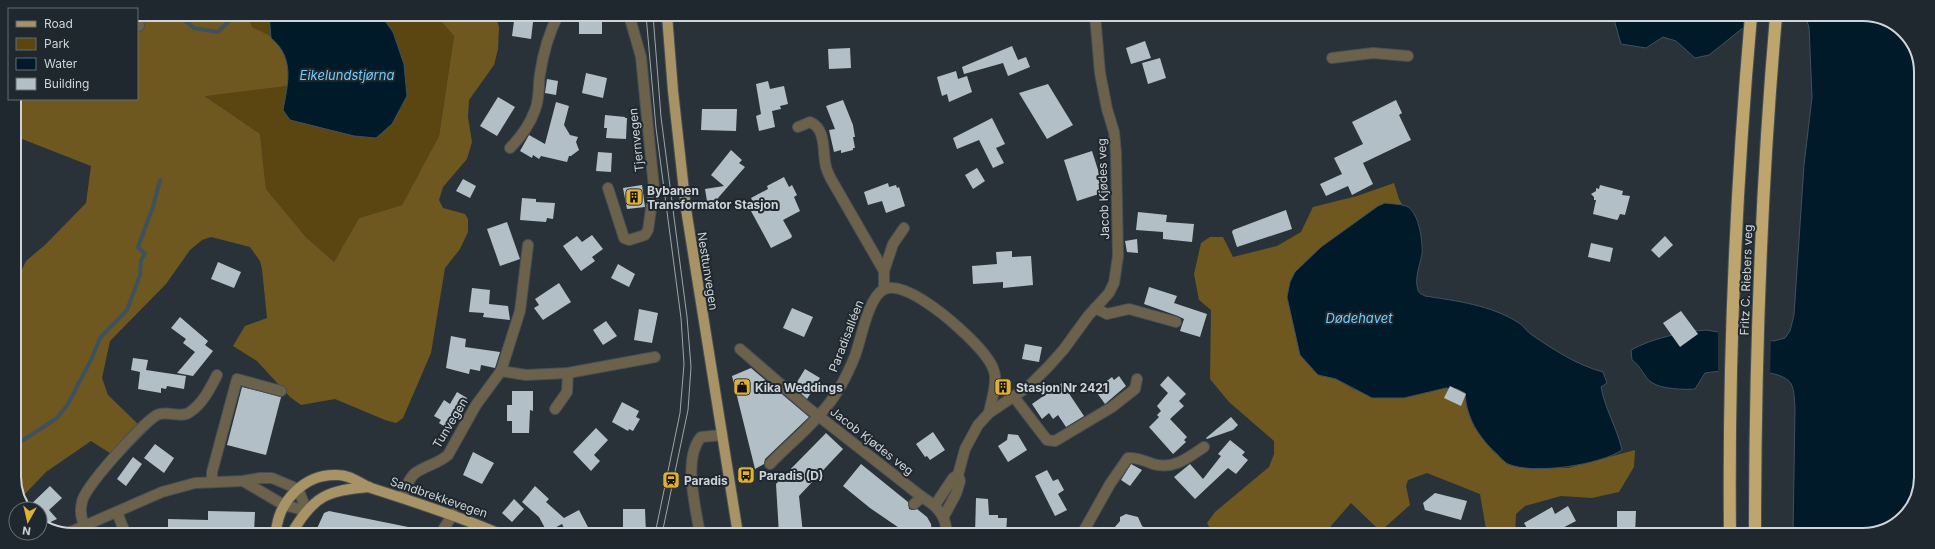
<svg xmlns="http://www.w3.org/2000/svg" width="1935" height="549" viewBox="0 0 1935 549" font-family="Inter,sans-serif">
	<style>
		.green { fill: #5b4612 }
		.forest { fill: #6f5820 }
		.water { fill: #001a2a; stroke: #3e525e }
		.pier { fill: #293238 }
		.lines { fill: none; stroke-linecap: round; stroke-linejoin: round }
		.stream { stroke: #3e525e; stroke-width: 4 }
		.building { fill: #b3bfc6 }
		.minor-casing { stroke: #474f55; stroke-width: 12 }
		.major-casing { stroke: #474f55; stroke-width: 12 }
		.highway-casing { stroke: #474f55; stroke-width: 14 }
		.minor { stroke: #6c624c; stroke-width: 10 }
		.major { stroke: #a79365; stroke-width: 10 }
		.highway { stroke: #bea56e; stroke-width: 12 }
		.tram { stroke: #9ea5aa; stroke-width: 1 }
		.labels { text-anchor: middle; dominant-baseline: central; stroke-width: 4; stroke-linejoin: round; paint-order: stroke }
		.street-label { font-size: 12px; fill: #ced4d8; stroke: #1f282e }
		.poi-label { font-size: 12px; font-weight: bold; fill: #ced4d8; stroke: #1f282e; text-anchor: start }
		.water-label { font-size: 13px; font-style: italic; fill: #74ccfc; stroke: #1f282e }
		.rim { fill: none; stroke: #ced4d8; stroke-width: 2 }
	</style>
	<rect width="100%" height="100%" fill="#293238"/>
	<g class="green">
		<polygon points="248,14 269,14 271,38 252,27"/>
		<polygon points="380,14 435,14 454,36 439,136 402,205 359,218 334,262 306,237 266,189 260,134 204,95 288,86 283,110 323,127 354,136 393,32"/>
	</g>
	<g class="forest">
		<path d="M137 14H150L163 17 179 14H248L252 27C261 32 275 37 281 46 287 55 289 75 288 86L205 96 260 134 266 189 306 237 334 262 359 218 402 205 439 136 454 36 435 14H495L499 27 498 49 494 65 469 100 468 117 472 142 467 159 443 187 439 200 443 208 465 214 468 219V232L460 249 445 268 431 353 403 418 396 423 385 420 335 399 301 405 290 397 257 361 233 346 245 326 267 318 262 269 260 261 250 247 211 237 202 240 190 250 166 284 110 341 102 378 108 395 141 427 113 455 91 441 46 472 21 498 14 481V286L26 261 46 244 86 203 91 166 22 139 14 140V99H137Z"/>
		<polygon points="1394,183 1399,199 1403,206 1385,203 1290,282 1287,297 1300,355 1318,375 1336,379 1353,389 1404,398 1446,388 1457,389 1465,393 1466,406 1474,427 1492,450 1507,464 1523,468 1568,468 1635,450 1634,467 1619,492 1592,498 1561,496 1525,506 1516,514 1515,535 1487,535 1480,494 1427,473 1408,480 1406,486 1410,505 1384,528 1376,527 1351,503 1324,534 1269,534 1264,529 1243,534 1213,534 1207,523 1215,512 1269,467 1274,454 1274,441 1229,402 1210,379 1211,310 1199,300 1194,274 1201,243 1210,237 1223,237 1233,257 1277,246 1301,232 1313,207 1357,196"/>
	</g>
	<g class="water">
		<path d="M269 14H292L313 21 316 14H380L393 32 404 64 407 96 392 124 376 138 354 136 290 120 283 110C288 83 295 58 271 38Z"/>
		<polygon points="1613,16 1758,16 1709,55 1695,58 1676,41 1663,37 1646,48 1621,44"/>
		<path d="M1805 16H1878L1907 34 1921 68 1919 492 1899 523 1864 535H1793L1795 408C1794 399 1795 387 1789 381 1774 367 1724 370 1705 373L1695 389C1684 390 1660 389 1651 382 1644 377 1642 367 1632 360L1631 350C1653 338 1681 332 1706 330L1774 341 1785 338 1790 331 1794 315 1804 165 1812 97 1809 27Z"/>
		<path d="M1385 203C1392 204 1400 204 1406 206 1419 211 1423 242 1422 254 1420 265 1414 279 1418 290 1419 294 1422 294 1425 296 1457 301 1491 305 1519 323 1524 326 1527 332 1532 335 1554 350 1577 365 1603 372L1607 383 1601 387C1605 409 1617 428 1622 450 1600 465 1533 475 1508 464 1504 462 1500 457 1497 454 1479 438 1466 417 1465 393L1457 389 1446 388 1404 398H1372L1336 379 1318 375 1300 355 1287 297 1290 282 1295 272 1321 247 1378 206Z"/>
	</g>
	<polygon class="pier" points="1718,330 1771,339 1770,376 1718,374"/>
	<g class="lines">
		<g class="stream">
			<polyline points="176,14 194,28 218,32 236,14"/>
			<polyline points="22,441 57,418 68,404 92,358 100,338 127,310 140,275 141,260 145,254 138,247 153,207 160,180"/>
		</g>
	</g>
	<g class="building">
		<polygon points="515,14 534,14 531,39 512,36"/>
		<rect x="579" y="15" width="23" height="19"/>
		<polygon points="1145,41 1151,58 1131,64 1126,48"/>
		<polygon points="1012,46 1018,60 1026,57 1030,67 1008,76 1003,63 964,74 962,67"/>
		<polygon points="850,48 851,68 829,69 828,49"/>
		<polygon points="1160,58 1166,78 1148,84 1142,63"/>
		<polygon points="956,71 958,79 967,76 972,92 949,102 947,94 942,96 937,77"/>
		<polygon points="586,73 607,78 603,98 582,93"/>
		<polygon points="547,79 558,81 556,95 545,93"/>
		<polygon points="768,81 770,89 784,86 788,104 780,106 781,109 772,111 775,127 759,131 756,116 761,114 756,84"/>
		<polygon points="1048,84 1073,125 1047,139 1019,93"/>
		<polygon points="498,97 515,107 497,136 480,126"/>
		<polygon points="843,100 853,125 855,137 853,137 855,148 853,148 853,150 841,153 841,150 834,152 829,130 835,129 826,106"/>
		<polygon points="1396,100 1402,113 1399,115 1411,140 1363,163 1373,184 1352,195 1348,186 1326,196 1320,184 1342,174 1334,158 1363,144 1352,122"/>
		<polygon points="556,102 569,106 564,125 570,135 578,137 576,142 579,150 571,156 569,156 567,162 541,156 539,159 533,155 532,158 520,151 529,135 545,144"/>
		<polygon points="702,109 737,109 736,131 701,130"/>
		<polygon points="605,115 625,117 625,118 627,118 626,139 606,138 607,128 604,128"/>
		<polygon points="992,118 1005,144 996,148 1004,163 993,168 979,140 957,149 953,138"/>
		<polygon points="731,150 742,160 739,163 745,167 718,198 719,205 708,207 705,189 724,186 711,175"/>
		<polygon points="1092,151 1105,192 1077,201 1064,160"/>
		<polygon points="598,152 612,153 611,172 596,171"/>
		<polygon points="977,168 985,181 973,189 965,175"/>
		<polygon points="784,177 789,187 792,185 797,195 794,197 800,211 783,220 792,236 791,238 771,248 751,211 756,208 751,198 768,189 767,186"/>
		<polygon points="463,179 476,186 470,198 456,191"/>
		<polygon points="888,183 889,187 896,185 897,188 899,187 905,206 886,213 882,201 868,205 864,192"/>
		<polygon points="642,185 645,207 627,209 623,188"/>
		<polygon points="1600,185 1623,191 1622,195 1630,196 1625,215 1620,214 1618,219 1617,220 1593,214 1596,200 1594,200 1594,197 1591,194 1596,191 1596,188 1599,189"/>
		<polygon points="522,198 536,199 536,202 555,203 553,219 547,218 546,222 520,220"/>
		<polygon points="1286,210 1292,229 1237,247 1232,232 1233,230"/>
		<polygon points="1138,212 1167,215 1166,222 1194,224 1192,242 1163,239 1163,232 1136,230"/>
		<polygon points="507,222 520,259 500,266 487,229"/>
		<polygon points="592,235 603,249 592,257 595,261 581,271 563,246 577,236 582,242"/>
		<polygon points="1665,236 1673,245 1659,258 1651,250"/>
		<polygon points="1137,239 1138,253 1127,252 1125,241"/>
		<polygon points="1591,243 1613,248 1610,262 1588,257"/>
		<polygon points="1012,251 1012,257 1031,256 1033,285 1003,288 1003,282 973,284 972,266 997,264 996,252"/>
		<polygon points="218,262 241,272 234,288 211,279"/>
		<polygon points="618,264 635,274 629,287 611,278"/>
		<polygon points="559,283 571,302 543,320 534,308 539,305 535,299"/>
		<polygon points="1149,287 1177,296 1174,303 1207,314 1200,337 1180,331 1184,319 1178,316 1144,304"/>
		<polygon points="472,288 490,290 489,304 508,306 510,320 483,317 484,313 469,312"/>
		<polygon points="792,308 813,317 804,337 783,328"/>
		<polygon points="639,309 658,313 652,343 634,340"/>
		<polygon points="1681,311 1698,334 1680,347 1663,323"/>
		<polygon points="180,317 208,341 205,345 213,351 193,376 177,373 195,352 183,343 186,339 171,328"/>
		<polygon points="606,321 617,336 603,345 593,330"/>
		<polygon points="451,336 466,339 465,347 500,352 495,368 481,365 480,371 470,369 469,374 446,368"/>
		<polygon points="1025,344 1042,347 1039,362 1022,359"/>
		<polygon points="133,358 148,360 146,370 186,376 184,389 167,386 166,389 161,388 161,393 138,389 140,372 131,370"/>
		<polygon points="751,368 809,417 765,459 764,464 755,469 732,376"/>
		<polygon points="805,369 820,378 807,399 794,387"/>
		<polygon points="1119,376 1126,386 1105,404 1095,390 1097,388 1098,382 1103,384 1112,377 1114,380"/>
		<polygon points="1168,376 1186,394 1179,401 1184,406 1170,419 1187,437 1184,440 1186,442 1173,454 1149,427 1159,417 1157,415 1161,411 1157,406 1168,393 1160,385"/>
		<polygon points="1062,383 1084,416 1066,427 1058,415 1053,419 1049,413 1042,419 1032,404"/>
		<polygon points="1450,386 1466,394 1461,406 1444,398"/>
		<polygon points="242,387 281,397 266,455 227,445"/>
		<polygon points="512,391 533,391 533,411 530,410 529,433 512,433 512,421 507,421 507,405 512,405"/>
		<polygon points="457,392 467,398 450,430 439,423 441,420 434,416 444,400 450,404"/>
		<polygon points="622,402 639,411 636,417 640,419 633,431 629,429 628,431 612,422"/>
		<polygon points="1231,417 1238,425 1233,430 1207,439 1206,438"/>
		<polygon points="596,428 608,440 594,455 600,461 591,471 573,452"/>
		<polygon points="933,432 945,450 930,460 927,456 925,457 916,444"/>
		<polygon points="826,433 843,449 799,496 803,534 779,534 776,484"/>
		<polygon points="1008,434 1018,435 1027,450 1008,462 998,446 1007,440"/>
		<polygon points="1230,440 1245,452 1242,455 1248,460 1236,474 1228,468 1195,499 1174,477 1190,464 1203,479 1221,456 1218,454"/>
		<polygon points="155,444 174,458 164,473 144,458"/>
		<polygon points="473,452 494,463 482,484 463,475"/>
		<polygon points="133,457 142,464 126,486 117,479"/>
		<polygon points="861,464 908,502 909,509 912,510 917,509 927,517 931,524 932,534 908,534 870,508 843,486"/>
		<polygon points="1131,464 1142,470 1130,486 1121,480"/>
		<polygon points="1047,470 1053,481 1058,479 1064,490 1058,494 1067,510 1055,516 1035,476"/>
		<polygon points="50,486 62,498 49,510 57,519 44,525 40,523 40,509 26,509"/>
		<polygon points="535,486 549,499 546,502 564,518 579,510 589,529 581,534 567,534 562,524 547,532 539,517 522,502"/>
		<polygon points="1435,493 1467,501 1461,520 1425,510 1423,503"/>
		<polygon points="976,498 988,499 989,515 998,515 998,518 1007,518 1006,534 975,534"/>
		<polygon points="514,499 524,509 512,522 502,513"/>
		<polygon points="1568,506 1576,521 1549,535 1544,529 1534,535 1531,535 1524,523 1552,507 1555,514"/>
		<polygon points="623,509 645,509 646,534 623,534"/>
		<polygon points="208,511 255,512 254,533 168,533 168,519 208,520"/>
		<polygon points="329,511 413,528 413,533 315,533 324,513"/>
		<polygon points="1617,511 1636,511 1635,535 1617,535"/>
		<polygon points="1126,514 1138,517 1142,526 1153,534 1109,534 1120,521 1120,517"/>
	</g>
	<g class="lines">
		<defs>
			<g id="minor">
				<polyline points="137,15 139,26 137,26"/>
				<polyline points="1332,58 1373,53 1408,56"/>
				<path d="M798 127 810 122C827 129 822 152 826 167 827 171 829 175 831 179L884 271V289"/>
				<path d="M510 148C520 138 530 124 535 110 540 98 538 86 540 74 543 54 549 33 558 15"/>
				<polyline points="608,188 624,238 629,240 645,235 648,230 654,188 641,57 629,15"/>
				<polyline points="884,271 893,244 904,228"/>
				<polyline points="1095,308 1107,314 1129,309 1176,322"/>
				<path d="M740 349 807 407 922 497C937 506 946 515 947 534"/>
				<polyline points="501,371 520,311 528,245"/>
				<polyline points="1014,397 1047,440 1055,441 1112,407 1135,389 1137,379"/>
				<polyline points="555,409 567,392 568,373"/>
				<path d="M770 464C788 445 811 427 827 406 839 392 848 373 855 356 861 340 868 298 883 290 902 279 946 316 960 329 971 339 990 357 994 371 998 383 991 401 989 413"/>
				<polyline points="212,481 212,472 237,379 281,391"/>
				<polyline points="243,481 284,505 307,511"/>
				<path d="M402 497C405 490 408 480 414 474 424 466 438 464 448 455L476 405 501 371 526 375 568 373 655 357"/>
				<polyline points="914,504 922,497"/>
				<polyline points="935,505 953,478 958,475"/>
				<polyline points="117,512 125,533"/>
				<polyline points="944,516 956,494 960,481 958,475 965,449 978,425 989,413 1029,386 1048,367 1064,349 1088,316 1109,293 1114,283 1118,256 1116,153 1114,132 1107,109 1100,73 1095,15"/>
				<path d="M85 526C81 519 80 510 82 502 84 487 143 423 157 415 167 410 181 419 190 412 203 403 210 389 217 375"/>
				<path d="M699 529C695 504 683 458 701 437L722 435"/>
				<polyline points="68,533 162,492 195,483 243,481 260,478 272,478 298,489 307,511"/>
				<polyline points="441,533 453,514"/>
				<path d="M1082 534 1110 484 1128 458C1136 457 1145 461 1153 464 1173 470 1188 458 1204 447"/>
			</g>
			<g id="major">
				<polyline points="667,15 673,91 686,209 738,534"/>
				<path d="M276 533C278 501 305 473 338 475 351 475 359 483 371 488 415 502 458 516 500 534"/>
				<path d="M292 533C313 496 328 490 369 487"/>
			</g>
			<g id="highway">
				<path d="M1730 535C1728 362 1736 188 1751 16"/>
				<path d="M1755 535C1755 362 1761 188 1776 16"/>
			</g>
		</defs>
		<use href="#minor" class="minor-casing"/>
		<use href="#major" class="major-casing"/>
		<use href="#highway" class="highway-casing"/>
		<use href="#minor" class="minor"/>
		<use href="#major" class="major"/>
		<use href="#highway" class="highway"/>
		<g class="tram">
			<polyline points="646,15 656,128 681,318 684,364 680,413 655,534"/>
			<polyline points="653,15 661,117 687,317 691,367 688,410 662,534"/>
		</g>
	</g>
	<defs>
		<symbol id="building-square" viewBox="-11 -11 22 22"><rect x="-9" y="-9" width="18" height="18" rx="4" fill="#dfb034" stroke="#1f282e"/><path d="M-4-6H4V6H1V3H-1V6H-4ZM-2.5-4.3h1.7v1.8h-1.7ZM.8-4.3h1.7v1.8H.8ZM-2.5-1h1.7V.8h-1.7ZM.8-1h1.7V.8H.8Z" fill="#111"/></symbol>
		<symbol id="shop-square" viewBox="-11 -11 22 22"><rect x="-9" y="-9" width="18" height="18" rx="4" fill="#dfb034" stroke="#1f282e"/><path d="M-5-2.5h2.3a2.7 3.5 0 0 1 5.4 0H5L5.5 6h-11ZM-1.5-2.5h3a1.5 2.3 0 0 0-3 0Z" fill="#111"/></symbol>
		<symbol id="bus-square" viewBox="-11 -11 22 22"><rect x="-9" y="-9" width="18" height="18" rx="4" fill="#dfb034" stroke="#1f282e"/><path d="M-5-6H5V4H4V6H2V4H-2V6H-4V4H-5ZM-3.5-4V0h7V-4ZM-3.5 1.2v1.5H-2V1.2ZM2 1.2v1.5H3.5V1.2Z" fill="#111"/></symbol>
		<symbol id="station-square" viewBox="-11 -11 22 22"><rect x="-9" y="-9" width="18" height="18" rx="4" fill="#dfb034" stroke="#1f282e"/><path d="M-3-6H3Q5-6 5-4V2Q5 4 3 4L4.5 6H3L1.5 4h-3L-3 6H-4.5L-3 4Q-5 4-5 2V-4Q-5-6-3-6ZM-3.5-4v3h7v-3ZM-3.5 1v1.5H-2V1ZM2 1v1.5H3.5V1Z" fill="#111"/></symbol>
	</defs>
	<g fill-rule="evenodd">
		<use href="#building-square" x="624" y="187" width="20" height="20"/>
		<use href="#shop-square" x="732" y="377" width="20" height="20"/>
		<use href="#building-square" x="993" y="377" width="20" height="20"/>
		<use href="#bus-square" x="736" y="465" width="20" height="20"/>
		<use href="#station-square" x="661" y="470" width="20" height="20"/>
	</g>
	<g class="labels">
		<g class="street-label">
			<text transform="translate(636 140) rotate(-96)">Tjernvegen</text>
			<text transform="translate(1103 189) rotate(-92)">Jacob Kjødes veg</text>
			<text transform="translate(708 271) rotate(81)">Nesttunvegen</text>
			<text transform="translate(1746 280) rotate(-88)">Fritz C. Riebers veg</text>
			<text transform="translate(846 336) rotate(-69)">Paradisalléen</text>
			<text transform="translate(450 423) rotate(-59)">Tunvegen</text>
			<text transform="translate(872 441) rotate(38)">Jacob Kjødes veg</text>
			<text transform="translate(439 497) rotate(19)">Sandbrekkevegen</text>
		</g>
		<g class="poi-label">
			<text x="647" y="190">Bybanen<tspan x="647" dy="14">Transformator Stasjon</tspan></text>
			<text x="755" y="387">Kika Weddings</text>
			<text x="1016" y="387">Stasjon Nr 2421</text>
			<text x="759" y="475">Paradis (D)</text>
			<text x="684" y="480">Paradis</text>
		</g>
		<g class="water-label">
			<text x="347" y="75">Eikelundstjørna</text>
			<text x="1359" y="318">Dødehavet</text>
		</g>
	</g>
	<path d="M0 0H1935V549H0ZM72 21H1863A51 51 0 0 1 1914 72V477A51 51 0 0 1 1863 528H72A51 51 0 0 1 21 477V72A51 51 0 0 1 72 21Z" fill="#1f282e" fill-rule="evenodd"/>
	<path class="rim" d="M72 21H1863A51 51 0 0 1 1914 72V477A51 51 0 0 1 1863 528H72A51 51 0 0 1 21 477V72A51 51 0 0 1 72 21Z"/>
	<rect x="8" y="8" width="130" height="92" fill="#1f282e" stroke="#656d72"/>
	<rect x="16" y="21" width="20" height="6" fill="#a79365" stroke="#656d72"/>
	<text x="44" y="28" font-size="12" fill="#ced4d8">Road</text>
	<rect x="16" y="38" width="20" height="12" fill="#5b4612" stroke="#656d72"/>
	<text x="44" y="48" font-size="12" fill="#ced4d8">Park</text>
	<rect x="16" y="58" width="20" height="12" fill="#001a2a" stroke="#656d72"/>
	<text x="44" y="68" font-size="12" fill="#ced4d8">Water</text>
	<rect x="16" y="78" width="20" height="12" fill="#b3bfc6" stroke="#656d72"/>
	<text x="44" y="88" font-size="12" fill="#ced4d8">Building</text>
	<g transform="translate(28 521) rotate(188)"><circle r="19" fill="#1f282e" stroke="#656d72"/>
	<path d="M0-3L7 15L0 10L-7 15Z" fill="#dfb034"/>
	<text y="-6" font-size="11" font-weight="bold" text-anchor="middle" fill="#ced4d8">N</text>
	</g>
</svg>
